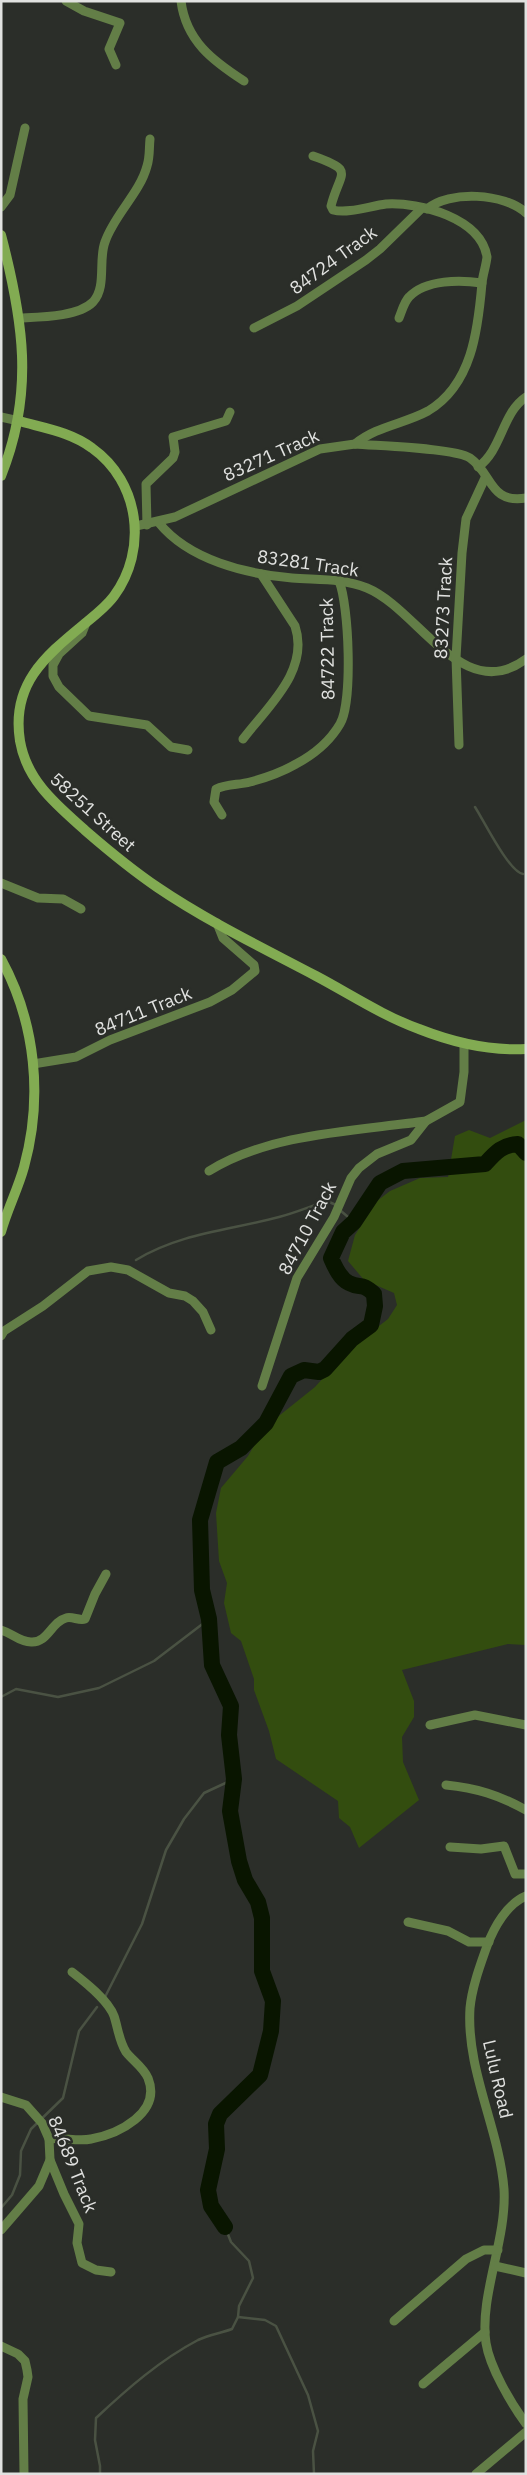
<svg xmlns="http://www.w3.org/2000/svg" width="527" height="2475" viewBox="0 0 527 2475" font-family="'IBM Plex Sans',sans-serif">
	<style>
		.green { fill: #334d0f }
		.lines { fill: none; stroke-linecap: round; stroke-linejoin: round }
		.stream { stroke: #4a5243; stroke-width: 2.5 }
		.river { stroke: #091500; stroke-width: 16 }
		.street { stroke: #637e47; stroke-width: 9 }
		.secondary { stroke: #82ab52; stroke-width: 10 }
		.labels { text-anchor: middle; dominant-baseline: central; stroke-width: 5; stroke-linejoin: round; paint-order: stroke }
		.street-label { font-size: 18px; fill: #e1e2e0; stroke: #2b2e29 }
	</style>
	<rect width="100%" height="100%" fill="#2b2e29"/>
	<polygon class="green" points="526,1120 525,1645 508,1644 402,1670 414,1701 414,1717 402,1737 403,1762 419,1800 359,1848 350,1827 339,1818 338,1801 276,1759 269,1731 254,1690 254,1679 241,1641 231,1633 224,1603 227,1583 219,1561 216,1513 221,1488 248,1456 265,1427 315,1387 348,1350 388,1319 397,1305 394,1293 364,1280 348,1261 355,1235 377,1201 390,1191 420,1178 448,1177 455,1136 469,1130 490,1138"/>
	<g class="lines">
		<g class="stream">
			<path d="M475 807C484 821 509 872 523 874"/>
			<polyline points="341,1211 354,1222"/>
			<path d="M136 1260C180 1233 231 1230 279 1217 295 1213 311 1206 327 1201L336 1205"/>
			<polyline points="1,1697 16,1689 58,1697 99,1688 154,1661 209,1619"/>
			<polyline points="105,1997 142,1924 166,1850 184,1819 204,1793 234,1779"/>
			<polyline points="1,2208 12,2195 20,2175 21,2151 31,2129 63,2098 79,2031 97,2007"/>
			<polyline points="238,2317 265,2320 276,2326 308,2395 318,2431 313,2451 314,2474"/>
			<path d="M100 2474V2466L95 2440 96 2418C127 2389 160 2360 198 2340 209 2335 221 2333 232 2329L238 2317 239 2306 253 2278 249 2261 231 2242 225 2227"/>
		</g>
		<path class="river" d="M225 2227 211 2206 208 2190 217 2149 216 2124 220 2114 260 2075 271 2031 273 2001 262 1971V1918L258 1902 245 1880 239 1861 230 1811 234 1779 229 1735 231 1706 212 1665 209 1619 202 1590 200 1520 217 1462 241 1448 266 1423 291 1376 304 1370 319 1372 325 1369 352 1339 371 1325 375 1306 374 1294C362 1282 360 1289 349 1283 340 1279 335 1267 331 1258L343 1232 354 1222 380 1183 403 1171 485 1164C496 1152 502 1145 518 1144L526 1153"/>
		<g class="street">
			<polyline points="66,1 84,11 120,23 109,49 116,65"/>
			<path d="M181 1C186 41 213 61 244 81"/>
			<path d="M313 156C356 171 340 171 331 206L333 210C348 214 370 206 386 204 420 202 481 218 487 257 486 266 483 274 482 283 478 330 472 385 428 411 404 424 377 426 355 444"/>
			<polyline points="1,207 10,195 25,128"/>
			<path d="M427 209C449 190 505 193 526 213"/>
			<path d="M20 318C40 317 78 317 93 302 107 287 98 260 105 242 114 215 140 193 147 166 150 157 149 148 150 139"/>
			<path d="M399 318C402 311 404 302 409 297 426 279 461 280 482 283"/>
			<polyline points="254,328 297,306 366,260 380,249 422,208"/>
			<polyline points="1,417 19,421"/>
			<path d="M478 467C502 450 502 413 526 397"/>
			<path d="M159 523C189 560 246 574 292 578 317 580 343 578 367 588 418 609 463 706 526 659"/>
			<polyline points="147,525 146,484 173,458 175,452 173,437 226,421 230,412"/>
			<path d="M136 526 175 517 320 449 355 444C378 446 455 448 470 458 493 474 489 504 526 498"/>
			<polyline points="86,623 82,633 59,654 53,665 53,676 59,687 89,716 147,725 171,747 188,750"/>
			<path d="M243 739C267 707 310 671 295 626L261 574"/>
			<polyline points="459,745 456,658 462,553 466,519 485,478"/>
			<path d="M222 815 214 802 216 789C227 784 239 785 250 782 265 778 282 772 296 764 313 755 330 741 340 724 353 702 349 605 339 581"/>
			<polyline points="1,883 38,898 63,899 81,909"/>
			<polyline points="33,1064 76,1057 110,1040 210,1002 232,990 255,971 254,965 223,938 217,923"/>
			<path d="M209 1171C270 1133 356 1131 426 1121L460 1102 464 1072V1043"/>
			<polyline points="1,1336 4,1331 43,1306 88,1271 111,1267 128,1270 169,1293 185,1296 193,1301 203,1312 211,1330"/>
			<polyline points="262,1386 297,1278 334,1217 351,1178 359,1168 377,1154 411,1140 426,1121"/>
			<path d="M1 1630C12 1633 19 1642 31 1642 48 1643 51 1622 66 1618 72 1616 79 1621 85 1619L95 1594 106 1574"/>
			<polyline points="430,1725 475,1715 526,1725"/>
			<path d="M446 1785C476 1788 499 1795 526 1810"/>
			<polyline points="450,1847 481,1849 504,1846 515,1874 526,1874"/>
			<path d="M526 1896C507 1904 494 1927 487 1946 480 1966 472 1987 470 2008 466 2070 499 2128 504 2189 507 2240 479 2296 486 2343 490 2368 511 2403 526 2424"/>
			<polyline points="408,1922 448,1931 469,1942 489,1942"/>
			<polyline points="1,2097 26,2105 42,2123 49,2139 50,2160 64,2194 79,2224 77,2243 82,2263 96,2270 111,2272"/>
			<path d="M49 2139C63 2137 78 2142 91 2139 118 2134 162 2113 148 2078 143 2067 133 2061 126 2052 119 2041 118 2028 114 2016 108 2000 85 1982 72 1972"/>
			<polyline points="1,2230 39,2186 50,2160"/>
			<polyline points="495,2266 526,2273"/>
			<polyline points="394,2321 466,2259 484,2250 498,2250"/>
			<polyline points="1,2346 18,2354 25,2361 27,2370 28,2377 23,2399 24,2474"/>
			<polyline points="423,2384 485,2332"/>
			<polyline points="476,2474 526,2432"/>
		</g>
		<g class="secondary">
			<path d="M1 235C23 319 35 392 1 476"/>
			<path d="M19 421C44 428 71 432 92 448 140 482 148 550 114 596 106 607 94 616 83 625 44 657 11 685 20 741 27 782 58 806 87 832 109 851 132 870 157 887 207 921 263 948 316 976 350 994 383 1016 419 1029 452 1042 489 1051 526 1049"/>
			<path d="M1 959C36 1023 43 1098 24 1167 18 1189 7 1210 1 1232"/>
		</g>
	</g>
	<g class="labels">
		<g class="street-label">
			<text transform="translate(333 260) rotate(-36)">84724 Track</text>
			<text transform="translate(271 455) rotate(-24)">83271 Track</text>
			<text transform="translate(308 563) rotate(8)">83281 Track</text>
			<text transform="translate(443 608) rotate(-87)">83273 Track</text>
			<text transform="translate(327 649) rotate(-91)">84722 Track</text>
			<text transform="translate(93 812) rotate(42)">58251 Street</text>
			<text transform="translate(143 1011) rotate(-22)">84711 Track</text>
			<text transform="translate(307 1228) rotate(-62)">84710 Track</text>
			<text transform="translate(498 2079) rotate(77)">Lulu Road</text>
			<text transform="translate(73 2164) rotate(68)">84689 Track</text>
		</g>
	</g>
	<rect width="527" height="2475" fill="none" stroke="#e1e2e0" stroke-width="5"/>
</svg>
